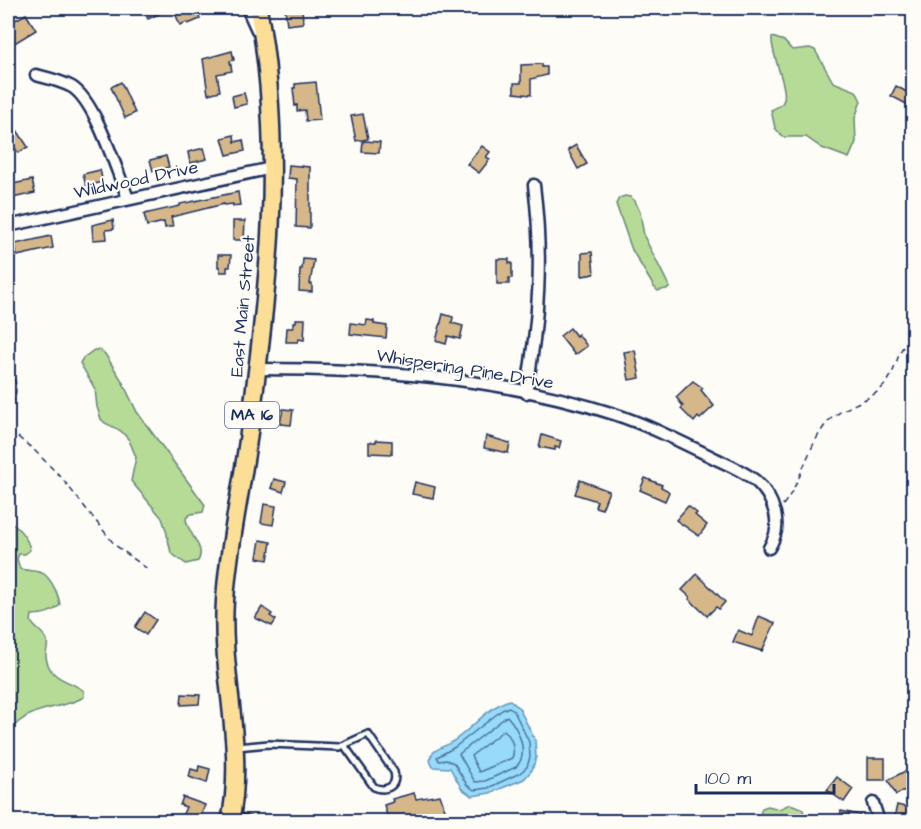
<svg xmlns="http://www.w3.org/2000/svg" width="921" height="829" viewBox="0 0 921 829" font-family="'Architects Daughter',sans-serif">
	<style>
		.green { fill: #b5db96; stroke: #68857a; stroke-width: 1.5 }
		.water { fill: #97daf9; stroke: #6596bb; stroke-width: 1.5 }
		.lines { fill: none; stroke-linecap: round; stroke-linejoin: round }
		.shore { stroke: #4d739c; stroke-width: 1.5 }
		.building { fill: #d5b789; stroke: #1b2f5e; stroke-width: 1.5 }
		.service-casing { stroke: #1b2f5e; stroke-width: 10 }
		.minor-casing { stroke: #1b2f5e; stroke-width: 15 }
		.primary-casing { stroke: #1b2f5e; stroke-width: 21 }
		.path { stroke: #1b2f5e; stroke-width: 1.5; stroke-dasharray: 6 4.5; stroke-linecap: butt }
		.service { stroke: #fdfcf7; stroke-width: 5 }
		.minor { stroke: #fdfcf7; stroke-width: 10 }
		.primary { stroke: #fcde96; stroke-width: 16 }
		.labels { text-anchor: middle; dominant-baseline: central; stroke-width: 4.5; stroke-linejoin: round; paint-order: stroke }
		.shield { fill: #fdfcf7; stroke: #5f6c8c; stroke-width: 1.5 }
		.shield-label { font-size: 16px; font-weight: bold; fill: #1b2f5e }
		.street-label { font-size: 18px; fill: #1b2f5e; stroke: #fdfcf7 }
	</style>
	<rect width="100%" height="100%" fill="#fdfcf7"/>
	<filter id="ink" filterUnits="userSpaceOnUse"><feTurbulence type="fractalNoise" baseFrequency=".0167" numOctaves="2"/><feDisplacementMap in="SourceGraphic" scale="12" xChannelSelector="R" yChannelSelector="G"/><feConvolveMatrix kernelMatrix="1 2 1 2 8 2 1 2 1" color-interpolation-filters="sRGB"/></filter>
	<g filter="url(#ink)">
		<g class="green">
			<path d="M772 37 784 41 792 50 810 48 815 50 833 82 856 91 861 101 855 118 856 142 849 158 822 148 806 137H783L775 128 771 110C775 108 781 106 783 102 790 90 770 54 772 37Z"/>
			<polygon points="625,196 630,197 635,201 640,212 644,236 670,288 658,291 654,287 632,250 616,204 619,198"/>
			<path d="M94 350H100L105 354 121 379 137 412 205 505 203 512 191 514 186 518C186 533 207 547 198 561L186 564 171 553 166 530 162 518 131 481 136 457 129 440 121 431 105 423 101 419 97 407 95 389 80 363 83 358Z"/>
			<path d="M8 519C17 527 28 537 30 550L25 554H19L17 559 20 569C27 571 38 570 44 574 52 580 59 596 60 605 52 613 43 615 32 615L31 621C34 629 43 631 46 639 50 645 45 651 46 657 49 680 70 680 84 691V697C68 706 51 706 34 713 23 717 16 724 8 732Z"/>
			<polygon points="790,804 802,808 804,813 800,821 758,821 762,808 768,806 779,809"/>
		</g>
		<path class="water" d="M510 700 519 708 535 740 536 758 532 770 524 779 490 793 472 796 462 789 450 768 433 767C430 762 429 759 432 754 436 748 446 746 452 742 471 730 488 706 510 700Z"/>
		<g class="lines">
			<g class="shore">
				<polygon points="509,707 514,711 529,742 530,757 527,767 520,773 488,788 474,790 467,785 454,763 446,760 439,761 437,757 455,747 502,710"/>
				<path d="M507 716C518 728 530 753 516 767L485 781 475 782 459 754Z"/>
				<path d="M504 730C511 736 516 749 512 758L479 772 471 756Z"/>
			</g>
		</g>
		<g class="building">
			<polygon points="148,8 171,8 148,19 143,10"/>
			<polygon points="188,8 195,8 200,19 188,24 187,22 180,25 175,13"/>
			<polygon points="285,8 302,8 303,23 287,25"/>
			<polygon points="26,14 36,30 13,44 8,34 8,24"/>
			<polygon points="232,51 234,60 230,61 232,71 217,74 220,91 208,94 203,59"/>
			<polygon points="542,64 542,67 547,67 547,75 531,79 531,95 514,93 514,83 521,83 521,65"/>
			<polygon points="121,82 135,113 125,118 111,87"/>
			<polygon points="316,82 320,120 306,121 305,110 297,111 297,105 295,106 293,88 295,88 295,84"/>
			<polygon points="896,86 914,96 914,108 891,96"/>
			<polygon points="244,93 247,104 234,107 232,96"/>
			<polygon points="363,114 368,139 356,141 351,116"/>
			<polygon points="13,124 28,147 18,153 8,136 8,128"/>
			<polygon points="234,135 235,142 243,140 245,151 227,155 222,138"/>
			<polygon points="363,141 380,142 379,153 362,152"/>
			<polygon points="576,145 587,164 578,169 568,150"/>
			<polygon points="482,146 490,152 486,157 490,159 479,173 467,164"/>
			<polygon points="204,148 207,159 190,163 188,152"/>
			<polygon points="166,156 169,167 153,171 150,160"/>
			<polygon points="289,165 310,167 310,228 296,227 297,179 288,178"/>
			<polygon points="100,170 103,182 86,186 83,174"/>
			<polygon points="32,180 35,193 8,199 8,185"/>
			<polygon points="238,192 240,205 233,206 233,204 224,205 224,204 171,217 173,226 165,228 164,222 147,226 144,214 180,206 180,204"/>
			<polygon points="113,220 114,229 106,230 107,239 93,240 92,225"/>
			<polygon points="233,221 245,221 244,240 233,240"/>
			<polygon points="51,236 53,248 17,256 15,244"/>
			<polygon points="592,252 594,274 582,276 582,253"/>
			<polygon points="218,255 231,255 230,267 227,267 227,272 220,272 220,267 218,267"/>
			<polygon points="303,259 314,260 310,284 312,284 312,292 299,291 300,269 302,269"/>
			<polygon points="497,259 509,259 509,263 512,263 512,278 509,278 509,284 497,284"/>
			<polygon points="443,314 453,317 452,323 463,326 460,339 448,336 446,344 436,341"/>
			<polygon points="296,319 305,319 304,340 299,339 298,342 286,342 287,328 293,328 293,322 296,322"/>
			<polygon points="367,320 374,321 374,324 387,326 386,338 350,334 351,323 366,325"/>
			<polygon points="570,328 576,336 578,334 587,346 575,355 560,336"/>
			<polygon points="635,350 640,378 629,380 624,352"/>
			<polygon points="693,381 703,388 701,390 714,406 700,419 698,417 694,422 681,409 683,406 676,397"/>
			<polygon points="283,409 293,410 291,425 280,424"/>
			<polygon points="542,435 561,441 559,448 555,447 555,450 539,447"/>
			<polygon points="486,436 510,443 508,453 484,448"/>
			<polygon points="376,440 392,441 392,454 369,453 369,442 376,442"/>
			<polygon points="645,478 662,485 661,487 667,490 669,492 665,501 640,490"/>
			<polygon points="274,479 286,482 283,492 271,488"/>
			<polygon points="580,480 609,491 602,509 595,507 597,501 575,494"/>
			<polygon points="415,482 435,487 433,498 412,494"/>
			<polygon points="264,504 276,506 273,525 261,523"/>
			<polygon points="688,506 697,513 695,515 707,525 699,536 676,520"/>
			<polygon points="260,540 271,542 268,560 257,558"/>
			<polygon points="697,574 725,602 719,609 716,607 707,616 689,599 690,597 682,590"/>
			<polygon points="262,607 272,614 270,616 276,620 272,626 255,618"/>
			<polygon points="145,612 156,620 146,635 135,627"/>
			<polygon points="759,616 775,623 762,651 733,642 738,630 752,636"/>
			<polygon points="182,694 200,695 199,704 181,705"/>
			<rect x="868" y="758" width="17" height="22"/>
			<polygon points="199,766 210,769 207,783 189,777 191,769 198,771"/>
			<polygon points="907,770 914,785 896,795 888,780"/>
			<polygon points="837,777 853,789 844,802 827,790"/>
			<polygon points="414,793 416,799 440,795 447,815 426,822 389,822 384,805 393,802 392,799"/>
			<polygon points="183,797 205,805 199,822 182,816 186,807 180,805"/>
			<polygon points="897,805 914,809 914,822 893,822"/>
			<polygon points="841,811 860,815 858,822 839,822"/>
		</g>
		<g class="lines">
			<defs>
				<g id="service">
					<path d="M237 747 269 744 339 747 344 745 374 787C385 792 398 787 394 772L368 734 344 745"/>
					<polyline points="235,815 253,822"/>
				</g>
				<g id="minor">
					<polyline points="247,8 257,30"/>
					<path d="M36 75C48 78 61 81 72 87 96 102 116 170 128 198"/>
					<polyline points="8,226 272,168"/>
					<path d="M258 369C376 369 500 377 614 414 648 425 681 442 714 458 743 472 766 479 775 513 778 527 776 536 769 548"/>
					<path d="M526 393C539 321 543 257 534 185"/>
					<polyline points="873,803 877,815 877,822"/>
				</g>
				<path id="primary" d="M230 822C246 748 220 675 225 601 228 547 241 493 248 440 268 297 285 150 258 8"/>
			</defs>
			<use href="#service" class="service-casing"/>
			<use href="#minor" class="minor-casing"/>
			<use href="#primary" class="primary-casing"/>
			<g class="path">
				<path d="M8 370C23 384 13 402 8 419"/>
				<polyline points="8,434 18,437 34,450 60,476 115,545 149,570"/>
				<path d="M783 505C802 481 807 448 826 424 842 404 872 403 887 382 898 367 897 346 914 335"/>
			</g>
			<use href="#service" class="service"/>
			<use href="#minor" class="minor"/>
			<use href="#primary" class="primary"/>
		</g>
	</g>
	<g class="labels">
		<rect class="shield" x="225" y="402" width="54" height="26" rx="4.5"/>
		<g class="shield-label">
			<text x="252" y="415">MA 16</text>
		</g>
		<g class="street-label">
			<text transform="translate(136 180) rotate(-12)">Wildwood Drive</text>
			<text transform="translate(243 306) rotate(-85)">East Main Street</text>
			<text transform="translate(465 369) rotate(9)">Whispering Pine Drive</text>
		</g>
	</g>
	<rect width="921" height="829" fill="none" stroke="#fdfcf7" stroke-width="30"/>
	<rect x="15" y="15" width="891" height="799" fill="none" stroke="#1b2f5e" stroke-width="2" filter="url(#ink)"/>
	<path d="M696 784v9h138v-9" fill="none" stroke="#1b2f5e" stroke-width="3"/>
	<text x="705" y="784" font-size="18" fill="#1b2f5e" stroke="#fdfcf7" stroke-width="4.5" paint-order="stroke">100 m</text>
</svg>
